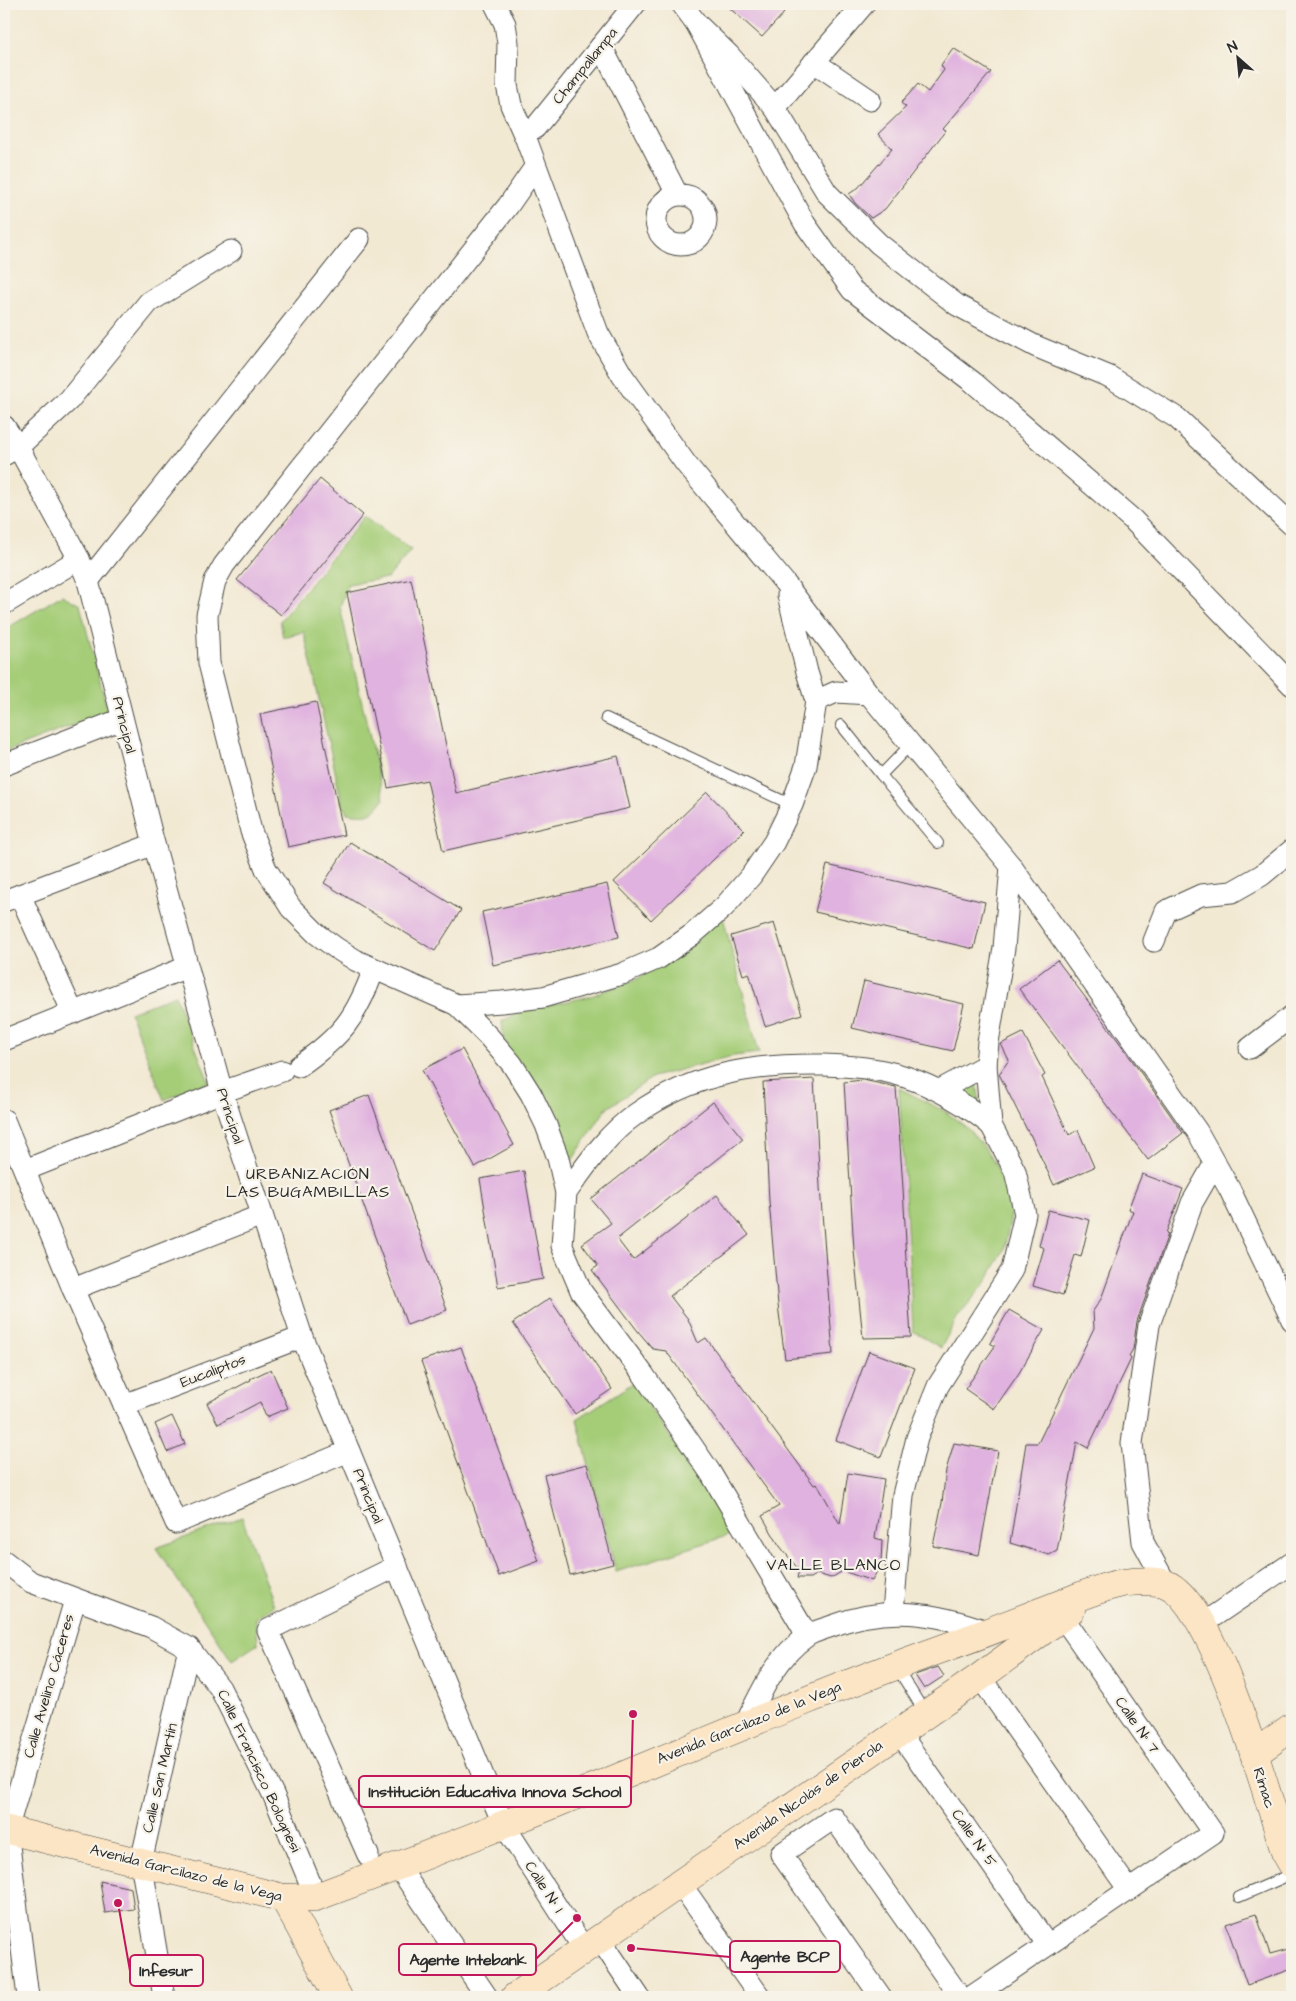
<svg xmlns="http://www.w3.org/2000/svg" width="1296" height="2001" viewBox="0 0 1296 2001" font-family="'Architects Daughter',sans-serif">
	<style>
		.green { fill: #a5cd78; stroke: #687c52 }
		.building { fill: #e0b2df }
		.lines { fill: none; stroke-linecap: round; stroke-linejoin: round }
		.lane-casing { stroke: #494844; stroke-width: 12 }
		.street-casing { stroke: #494844; stroke-width: 23 }
		.secondary-casing { stroke: #494844; stroke-width: 29 }
		.lane { stroke: #fff; stroke-width: 10 }
		.street { stroke: #fff; stroke-width: 21 }
		.secondary { stroke: #fce5c4; stroke-width: 28 }
		.labels { text-anchor: middle; dominant-baseline: central; stroke-width: 4.5; stroke-linejoin: round; paint-order: stroke }
		.street-label { font-size: 15px; fill: #2b2b2b; stroke: #f7f3e8 }
		.neighbourhood-label { font-size: 16px; letter-spacing: 1px; fill: #2b2b2b; stroke: #f7f3e8 }
		.leader { fill: none; stroke: #c2185b; stroke-width: 2 }
		.callout-dot { fill: #c2185b; stroke: #f7f3e8; stroke-width: 2 }
		.callout { fill: #f7f3e8; stroke: #c2185b; stroke-width: 2 }
		.callout-label { font-size: 16px; text-anchor: middle; font-weight: bold; fill: #2b2b2b }
	</style>
	<rect width="100%" height="100%" fill="#f7f3e8"/>
	<filter id="ink" filterUnits="userSpaceOnUse"><feTurbulence type="fractalNoise" baseFrequency=".02" numOctaves="2"/><feDisplacementMap in="SourceGraphic" scale="10" xChannelSelector="R" yChannelSelector="G"/><feConvolveMatrix kernelMatrix="1 2 1 2 8 2 1 2 1" color-interpolation-filters="sRGB"/></filter>
	<filter id="wash" filterUnits="userSpaceOnUse"><feTurbulence type="fractalNoise" baseFrequency=".0096" numOctaves="4" result="noise"/><feDisplacementMap in="SourceGraphic" scale="20" xChannelSelector="R" yChannelSelector="G"/><feGaussianBlur stdDeviation="1.12" result="paint"/><feColorMatrix in="noise" values="0 0 0 0 0 0 0 0 0 0 0 0 0 0 0 0 0 1.4 0 .05"/><feComposite in="paint" operator="in"/></filter>
	<g filter="url(#wash)">
		<rect width="100%" height="100%" fill="#f2e9d3"/>
		<g class="green">
			<path d="M365 516 411 550 388 578 348 584 340 607 384 799C371 816 368 816 347 813L342 803 304 632 283 637 280 621Z"/>
			<polygon points="62,595 80,605 108,712 4,752 4,630"/>
			<polygon points="723,917 759,1053 733,1056 653,1077 606,1109 571,1162 561,1162 503,1039 502,1021 523,1011 591,996 639,978"/>
			<polygon points="175,995 209,1082 164,1100 130,1013"/>
			<polygon points="977,1082 980,1105 960,1092"/>
			<polygon points="899,1088 946,1112 966,1127 985,1148 997,1167 1006,1189 1011,1216 1004,1250 985,1284 958,1316 941,1348 913,1331"/>
			<polygon points="633,1383 736,1533 616,1572 577,1419"/>
			<polygon points="242,1517 274,1606 256,1618 258,1644 232,1661 156,1548"/>
		</g>
		<g id="blocks">
			<g class="building">
				<polygon points="725,4 774,4 784,13 762,37"/>
				<polygon points="953,48 991,72 943,129 946,130 885,209 871,218 855,203 849,194 858,188 892,149 878,134 906,107 901,103 918,84 928,92 944,70 941,65"/>
				<polygon points="320,479 363,515 281,615 237,580"/>
				<polygon points="411,579 456,793 618,756 630,808 443,851 427,780 388,788 347,593"/>
				<polygon points="316,702 344,835 288,847 260,714"/>
				<polygon points="707,792 744,830 651,920 614,882"/>
				<polygon points="350,842 461,910 435,951 324,883"/>
				<polygon points="827,865 985,902 974,949 815,912"/>
				<polygon points="607,884 619,937 493,965 482,912"/>
				<polygon points="774,923 802,1014 765,1026 749,973 743,975 731,936"/>
				<polygon points="1057,960 1122,1046 1183,1133 1148,1160 1019,989"/>
				<polygon points="864,981 964,1004 953,1051 852,1028"/>
				<polygon points="1023,1033 1045,1075 1042,1077 1069,1135 1078,1130 1094,1167 1054,1185 1030,1134 1029,1134 999,1074 1009,1060 1001,1044"/>
				<polygon points="462,1049 514,1145 475,1167 422,1070"/>
				<polygon points="814,1079 820,1187 833,1354 785,1359 778,1305 769,1201 763,1082"/>
				<polygon points="863,1080 896,1087 903,1188 906,1243 905,1243 911,1337 863,1338 854,1251 844,1082"/>
				<polygon points="369,1095 447,1310 407,1325 329,1110"/>
				<polygon points="713,1102 743,1139 617,1239 633,1260 717,1195 749,1235 670,1296 688,1319 698,1343 706,1338 814,1485 817,1484 840,1524 848,1473 884,1479 875,1538 882,1540 881,1563 872,1581 843,1571 831,1578 817,1574 810,1578 797,1578 799,1570 779,1545 762,1516 779,1506 666,1351 653,1349 637,1330 592,1270 598,1266 582,1244 611,1223 591,1199"/>
				<polygon points="524,1171 543,1279 498,1287 480,1179"/>
				<polygon points="1142,1174 1183,1189 1166,1233 1168,1234 1137,1321 1133,1349 1129,1356 1131,1359 1088,1448 1077,1442 1057,1551 1049,1555 1010,1543 1026,1443 1038,1443 1094,1328 1093,1311 1101,1299 1133,1211 1128,1209"/>
				<polygon points="1048,1210 1090,1220 1081,1257 1075,1255 1063,1295 1033,1286 1044,1248 1039,1246"/>
				<polygon points="550,1298 612,1389 575,1414 513,1323"/>
				<polygon points="1009,1310 1044,1330 1019,1373 994,1409 965,1389 995,1346 990,1343"/>
				<polygon points="461,1347 539,1561 499,1576 421,1361"/>
				<polygon points="869,1351 915,1368 881,1457 836,1440"/>
				<polygon points="271,1369 288,1408 266,1417 260,1402 218,1424 207,1403 251,1380 250,1379"/>
				<polygon points="172,1416 185,1444 167,1452 155,1424"/>
				<polygon points="954,1443 998,1451 979,1555 933,1546 942,1503 946,1470"/>
				<polygon points="587,1464 613,1564 570,1575 544,1475"/>
				<polygon points="938,1667 944,1676 924,1689 915,1675"/>
				<polygon points="100,1881 131,1888 134,1909 105,1913"/>
				<polygon points="1256,1914 1270,1954 1292,1948 1292,1969 1247,1985 1226,1924"/>
			</g>
		</g>
	</g>
	<g filter="url(#ink)">
		<use href="#blocks" fill-opacity="0" stroke="#494844" stroke-width="1"/>
		<g class="lines">
			<defs>
				<g id="lane">
					<polyline points="606,718 792,805"/>
					<polyline points="841,725 881,775"/>
					<polyline points="911,744 881,775 938,843"/>
					<polyline points="896,1666 925,1713"/>
					<polyline points="1239,1897 1292,1874"/>
				</g>
				<g id="street">
					<polyline points="495,4 505,24 508,43 507,85 511,105 526,139 598,333 622,375 686,464 784,582 869,694 1011,866 1197,1131 1230,1190 1292,1320"/>
					<polyline points="682,4 696,23 729,55 775,108 827,193 879,244 957,305 1035,346 1110,377 1177,418 1292,525"/>
					<polyline points="696,23 805,224 852,290 974,383 1133,520 1292,685"/>
					<polyline points="601,46 677,194"/>
					<polyline points="814,62 870,100"/>
					<polyline points="775,108 864,4"/>
					<polyline points="535,128 635,4"/>
					<polyline points="535,167 508,206 224,565 215,581 207,615 209,663 251,831 266,869 291,908 317,934 336,948 357,961 457,1005 489,1037 512,1064 531,1094 546,1125 558,1158 566,1193 562,1246 581,1291 643,1374 710,1472 807,1635"/>
					<circle cx="681" cy="220" r="25"/>
					<polyline points="4,426 18,447 79,559 88,581 154,844 222,1092 302,1337 496,1807 504,1825 584,1949"/>
					<polyline points="4,455 18,447 69,400 149,302 231,251"/>
					<polyline points="88,581 359,239"/>
					<polyline points="4,604 79,559"/>
					<polyline points="816,701 836,692 869,694"/>
					<polyline points="4,765 122,719"/>
					<polyline points="20,895 73,1013"/>
					<polyline points="4,901 154,844"/>
					<polyline points="1154,941 1166,911 1201,895 1232,892 1262,875 1292,850"/>
					<polyline points="457,1005 502,1002 543,997 622,974 659,958 693,934 724,907 751,876 774,842 792,805 806,766 816,701 807,672 788,595"/>
					<polyline points="4,1040 187,967"/>
					<polyline points="1250,1048 1292,1016"/>
					<path d="M299 1066C342 1036 356 1018 374 969"/>
					<polyline points="940,1090 986,1065"/>
					<polyline points="4,1120 73,1289 176,1523 349,1451"/>
					<polyline points="25,1170 222,1092 282,1071"/>
					<path d="M566 1193C587 1164 607 1134 636 1114 694 1073 754 1064 823 1065 851 1066 879 1068 906 1077 938 1088 965 1104 991 1125"/>
					<polyline points="73,1289 262,1215"/>
					<polyline points="124,1405 302,1337"/>
					<polyline points="4,1561 31,1582 151,1627 189,1648 220,1688 273,1794 316,1897"/>
					<polyline points="1166,1584 1143,1542 1132,1443 1149,1325 1192,1203 1215,1163"/>
					<polyline points="893,1612 903,1495 917,1438 938,1386 1012,1270 1025,1214 1015,1171 991,1125 986,1065 988,1042 1004,948 1011,866"/>
					<polyline points="1202,1624 1292,1563"/>
					<polyline points="980,1677 1129,1890"/>
					<path d="M746 1723C761 1692 777 1656 807 1636 814 1631 824 1629 832 1626 886 1605 935 1612 989 1632"/>
					<polyline points="899,1732 1048,1945"/>
					<polyline points="368,1855 268,1630 397,1566"/>
					<polyline points="398,1866 487,1997"/>
					<polyline points="680,1883 760,1997"/>
					<polyline points="600,1939 639,1997"/>
					<polyline points="28,1997 7,1830 75,1600"/>
					<polyline points="164,1997 141,1862 189,1648"/>
					<polyline points="881,1997 781,1854 834,1818 960,1997"/>
					<polyline points="971,1997 1213,1833 1062,1616"/>
				</g>
				<g id="secondary">
					<polyline points="1254,1754 1292,1727"/>
					<path d="M4 1829 284 1898 316 1897C386 1871 456 1844 525 1816 666 1759 804 1698 947 1647 984 1634 1019 1620 1055 1606 1076 1598 1096 1589 1118 1584 1129 1581 1156 1580 1166 1584 1215 1604 1268 1799 1285 1852L1292 1864"/>
					<polyline points="284,1898 338,1997"/>
					<polyline points="515,1997 980,1677 1071,1610"/>
				</g>
			</defs>
			<use href="#lane" class="lane-casing"/>
			<use href="#street" class="street-casing"/>
			<use href="#secondary" class="secondary-casing"/>
			<use href="#lane" class="lane"/>
			<use href="#street" class="street"/>
			<use href="#secondary" class="secondary"/>
		</g>
	</g>
	<g class="labels">
		<g class="street-label">
			<text transform="translate(585 66) rotate(-51)">Champallampa</text>
			<text transform="translate(124 725) rotate(76)">Principal</text>
			<text transform="translate(230 1116) rotate(72)">Principal</text>
			<text transform="translate(213 1371) rotate(-21)">Eucaliptos</text>
			<text transform="translate(368 1496) rotate(68)">Principal</text>
			<text transform="translate(49 1686) rotate(-74)">Calle Avelino Cáceres</text>
			<text transform="translate(749 1723) rotate(-22)">Avenida Garcilazo de la Vega</text>
			<text transform="translate(1137 1725) rotate(55)">Calle N° 7</text>
			<text transform="translate(259 1771) rotate(65)">Calle Francisco Bolognesi</text>
			<text transform="translate(160 1778) rotate(-77)">Calle San Martín</text>
			<text transform="translate(1264 1788) rotate(72)">Rímac</text>
			<text transform="translate(808 1795) rotate(-35)">Avenida Nicolás de Pierola</text>
			<text transform="translate(974 1838) rotate(55)">Calle N° 5</text>
			<text transform="translate(186 1873) rotate(14)">Avenida Garcilazo de la Vega</text>
			<text transform="translate(544 1887) rotate(57)">Calle N° 1</text>
		</g>
		<g class="neighbourhood-label">
			<text x="308" y="1174">URBANIZACIÓN<tspan x="308" dy="18">LAS BUGAMBILLAS</tspan></text>
			<text x="834" y="1565">VALLE BLANCO</text>
		</g>
	</g>
	<path class="leader" d="M633 1714L631 1791M631 1948L730 1957M577 1918L536 1959M118 1903L130 1971"/>
	<g class="callout-dot">
		<circle cx="633" cy="1714" r="5"/>
		<circle cx="631" cy="1948" r="5"/>
		<circle cx="577" cy="1918" r="5"/>
		<circle cx="118" cy="1903" r="5"/>
	</g>
	<g class="callout">
		<rect x="359" y="1776" width="272" height="31" rx="5"/>
		<rect x="730" y="1941" width="110" height="31" rx="5"/>
		<rect x="399" y="1944" width="137" height="31" rx="5"/>
		<rect x="130" y="1955" width="73" height="31" rx="5"/>
	</g>
	<g class="callout-label">
		<text x="495" y="1797">Institución Educativa Innova School</text>
		<text x="785" y="1962">Agente BCP</text>
		<text x="468" y="1965">Agente Intebank</text>
		<text x="166" y="1976">Infesur</text>
	</g>
	<rect width="1296" height="2001" fill="none" stroke="#f7f3e8" stroke-width="20"/>
	<g transform="translate(1238 58) rotate(333)" stroke="#f7f3e8" stroke-width="4" paint-order="stroke">
	<path d="M0-4L9 19L0 12L-9 19Z" fill="#2b2b2b"/>
	<text y="-8" font-size="14" font-weight="bold" text-anchor="middle" fill="#2b2b2b">N</text>
	</g>
</svg>
